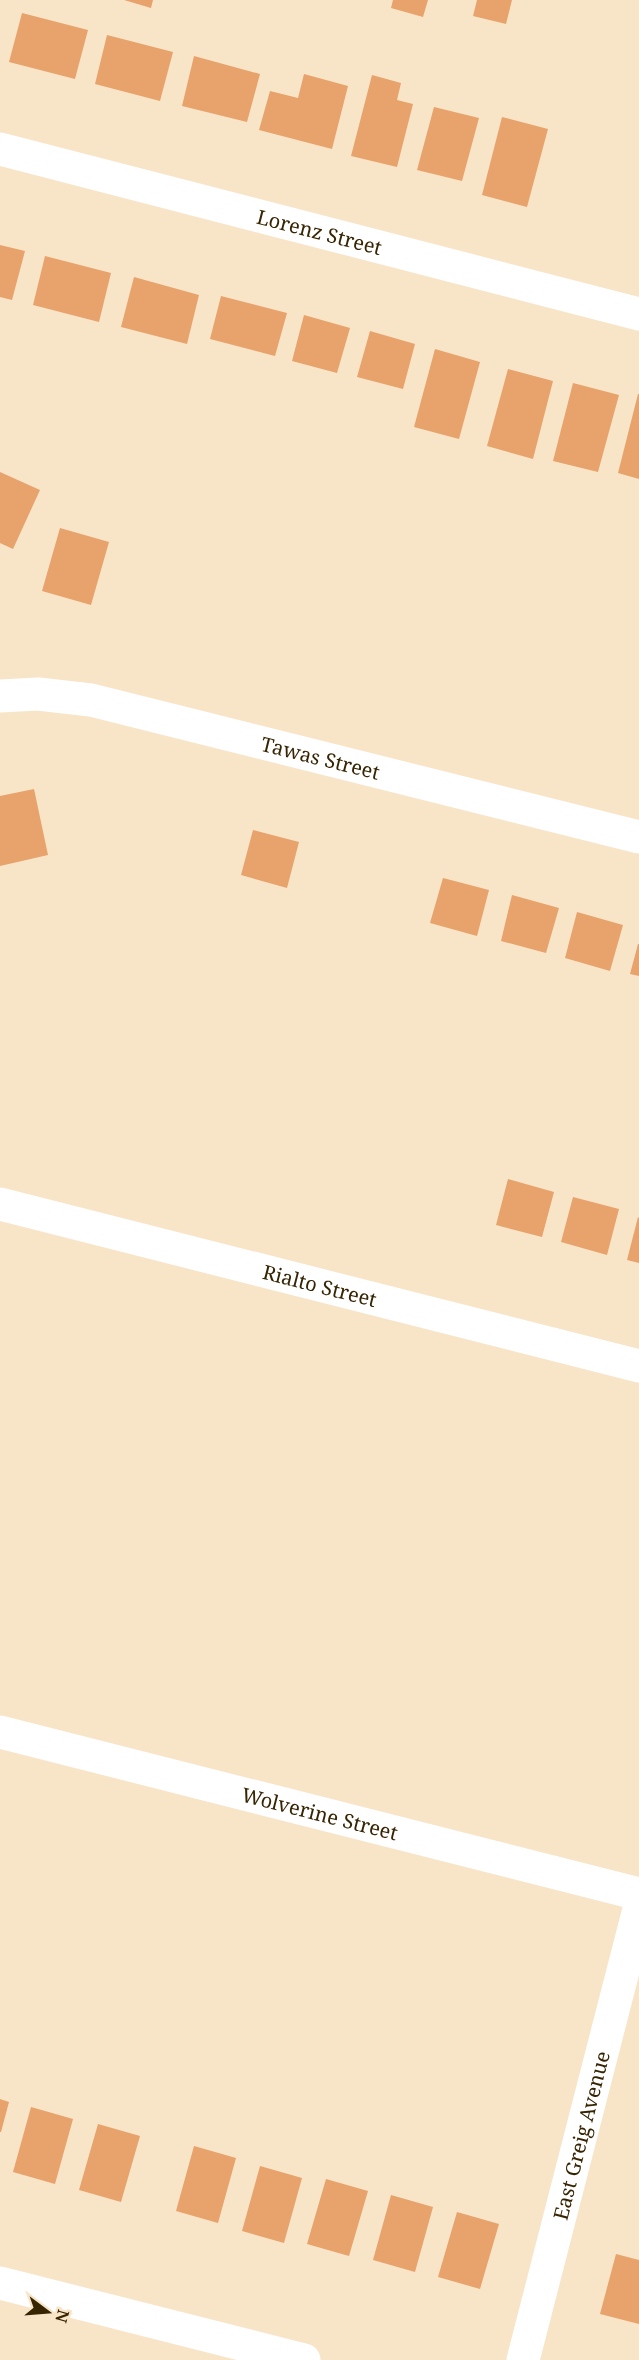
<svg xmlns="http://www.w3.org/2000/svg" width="639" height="2360" viewBox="0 0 639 2360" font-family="'Noto Serif',serif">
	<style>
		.building { fill: #e8a26b }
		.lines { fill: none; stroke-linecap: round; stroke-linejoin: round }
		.minor { stroke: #fff; stroke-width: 33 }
		.labels { text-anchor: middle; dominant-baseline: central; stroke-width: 4.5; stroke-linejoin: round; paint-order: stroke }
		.street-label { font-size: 20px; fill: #362402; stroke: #f8e5c8 }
	</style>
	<rect width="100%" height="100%" fill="#f8e5c8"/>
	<g class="building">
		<polygon points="124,0 153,0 151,8"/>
		<polygon points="393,0 428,0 423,17 391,8"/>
		<polygon points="477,0 512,0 506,24 473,16"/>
		<polygon points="22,13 88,30 75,79 9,62"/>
		<polygon points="107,35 173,52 160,101 95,84"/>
		<polygon points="194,56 260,74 247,122 182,106"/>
		<polygon points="304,74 348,86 332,149 259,130 270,91 298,98"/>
		<polygon points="372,75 401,83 397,100 413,104 397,167 351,156"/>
		<polygon points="434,107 479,118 462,181 417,170"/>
		<polygon points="502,117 548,129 527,207 482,195"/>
		<polygon points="0,245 25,251 12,300 0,297"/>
		<polygon points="45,256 111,273 99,322 33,305"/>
		<polygon points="134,277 199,295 187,344 121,327"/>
		<polygon points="221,296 287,313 275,356 210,339"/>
		<polygon points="304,315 350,328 337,373 292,361"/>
		<polygon points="370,331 415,344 403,389 357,377"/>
		<polygon points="435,349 480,362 459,439 414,427"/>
		<polygon points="508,369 553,381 533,459 487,446"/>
		<polygon points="573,383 619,395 598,472 553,461"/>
		<polygon points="638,394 639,394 639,479 618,473"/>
		<polygon points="0,472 40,490 13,549 0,543"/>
		<polygon points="60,528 109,542 91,605 42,591"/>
		<polygon points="34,789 48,855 0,866 0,796"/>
		<polygon points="253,830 299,842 287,888 241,875"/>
		<polygon points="443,878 489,890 477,936 430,923"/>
		<polygon points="512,895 559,908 546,953 501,941"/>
		<polygon points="577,912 623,925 610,971 565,958"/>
		<polygon points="638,944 639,944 639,976 630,974"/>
		<polygon points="508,1179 554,1192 542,1237 496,1225"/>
		<polygon points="573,1197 619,1209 607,1255 561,1242"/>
		<polygon points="638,1217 639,1218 639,1263 627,1260"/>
		<polygon points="0,2099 9,2102 1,2132 0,2132"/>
		<polygon points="31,2107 73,2119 55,2184 13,2172"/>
		<polygon points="98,2124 140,2136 121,2202 79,2190"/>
		<polygon points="194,2146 236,2158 218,2223 176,2211"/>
		<polygon points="260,2166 302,2178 284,2243 242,2231"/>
		<polygon points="326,2179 368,2191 349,2256 307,2244"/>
		<polygon points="391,2195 433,2207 415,2272 373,2260"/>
		<polygon points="457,2212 499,2224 480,2289 438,2277"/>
		<polygon points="616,2254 639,2260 639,2324 600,2314"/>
	</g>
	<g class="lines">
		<g class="minor">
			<path id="s1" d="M0 149 639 314"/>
			<path id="s2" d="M0 696 38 694 91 700 639 837"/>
			<path id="s3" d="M0 1204 639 1366"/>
			<path id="s4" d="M0 1732 639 1894"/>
			<polyline points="0,2283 304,2360"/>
			<path id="s5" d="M523 2360 639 1909"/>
		</g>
	</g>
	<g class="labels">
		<g class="street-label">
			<text stroke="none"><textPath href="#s1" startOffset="330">Lorenz Street</textPath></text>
			<text stroke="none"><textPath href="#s2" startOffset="328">Tawas Street</textPath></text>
			<text stroke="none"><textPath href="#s3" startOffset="330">Rialto Street</textPath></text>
			<text stroke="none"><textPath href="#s4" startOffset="330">Wolverine Street</textPath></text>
			<text stroke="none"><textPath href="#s5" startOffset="232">East Greig Avenue</textPath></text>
		</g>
	</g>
	<g transform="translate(48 2312) rotate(106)" stroke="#f8e5c8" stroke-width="4.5" paint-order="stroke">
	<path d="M0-4.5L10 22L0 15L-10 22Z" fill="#362402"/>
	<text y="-9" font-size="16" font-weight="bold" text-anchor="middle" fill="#362402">N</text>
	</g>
</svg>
